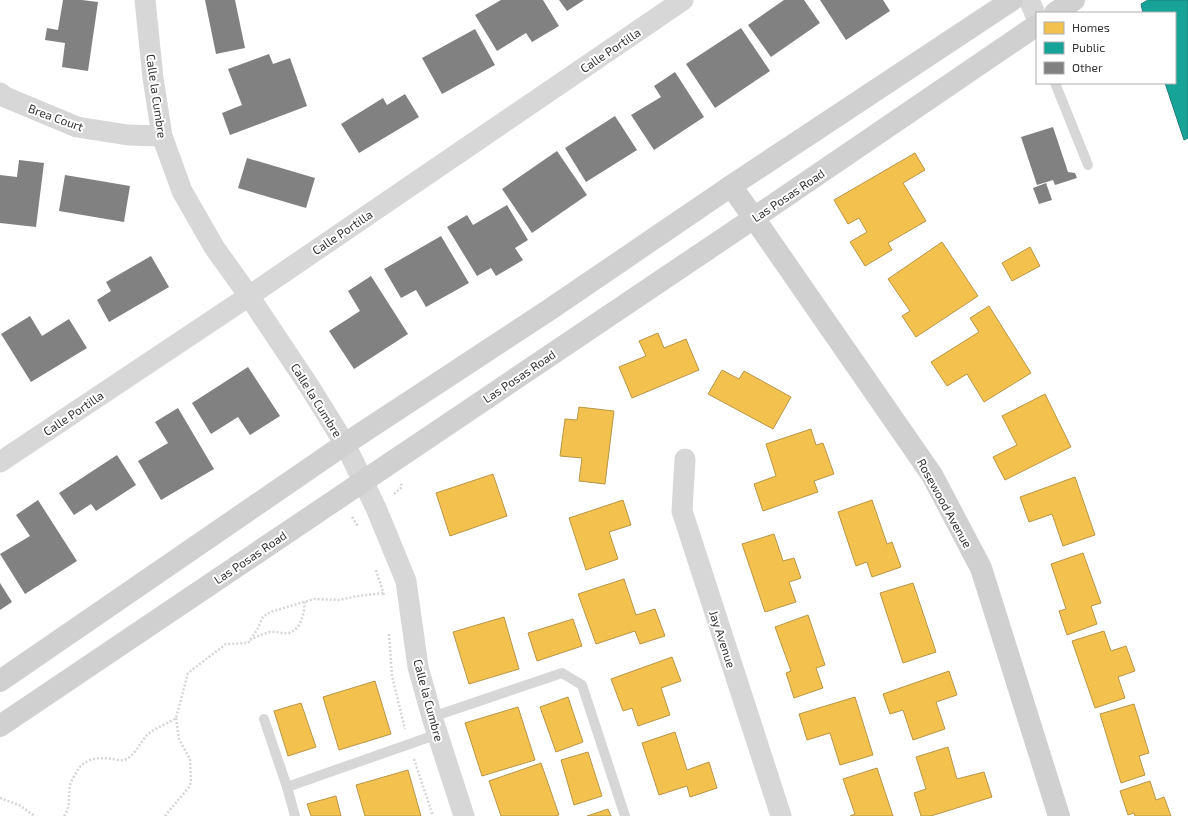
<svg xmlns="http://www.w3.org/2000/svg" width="1188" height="816" viewBox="0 0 1188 816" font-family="'Exo 2',sans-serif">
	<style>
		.homes { fill: #f2c14e; stroke: #b99646 }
		.public { fill: #17a398; stroke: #1f817a }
		.building { fill: #818181 }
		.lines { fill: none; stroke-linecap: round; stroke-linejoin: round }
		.path { stroke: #d6d6d6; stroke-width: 2.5; stroke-dasharray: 2 2; stroke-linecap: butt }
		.lane { stroke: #d7d7d7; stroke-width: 10 }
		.street { stroke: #d7d7d7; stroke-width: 21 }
		.secondary { stroke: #d0d0d0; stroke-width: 22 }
		.labels { text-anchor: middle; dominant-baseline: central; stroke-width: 4; stroke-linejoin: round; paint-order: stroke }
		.street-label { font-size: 12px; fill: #333; stroke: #fff }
	</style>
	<rect width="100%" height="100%" fill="#fff"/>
	<g class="homes">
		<polygon points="915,153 925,170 903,183 926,221 888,243 892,250 865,266 850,242 867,232 859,218 848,224 834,200"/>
		<polygon points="942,242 978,296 916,337 902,316 910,311 888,279"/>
		<polygon points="1030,247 1040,266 1012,281 1002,263"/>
		<polygon points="989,306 1031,373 984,402 967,374 947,386 931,362 979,332 970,318"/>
		<polygon points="658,333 664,348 686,339 699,370 632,398 619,367 646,356 639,341"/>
		<polygon points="722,370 739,379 744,371 791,397 773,429 708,394"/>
		<polygon points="1045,394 1071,447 1005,480 993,457 1017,445 1002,416"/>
		<polygon points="579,407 614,411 605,484 579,481 582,458 560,456 565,419 577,420"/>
		<polygon points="811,429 816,445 823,443 834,474 814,481 818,492 763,511 754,484 776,476 766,444"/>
		<polygon points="493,474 507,516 450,536 436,493"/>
		<polygon points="1075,477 1095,535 1063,546 1052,514 1029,522 1020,497"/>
		<polygon points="623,500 631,525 609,532 618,559 586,570 569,518"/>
		<polygon points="872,500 887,544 892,542 901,567 872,577 867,562 856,566 838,512"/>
		<polygon points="774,534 783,561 794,558 801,578 789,582 796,602 765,612 742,544"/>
		<polygon points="1083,553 1101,603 1091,606 1097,624 1067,635 1059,611 1066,609 1051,564"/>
		<polygon points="624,579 636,615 655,609 665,636 640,644 635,631 596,644 578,594"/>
		<polygon points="913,583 936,652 903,663 880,593"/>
		<polygon points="808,615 825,665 816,668 823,688 794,698 786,673 791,671 775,627"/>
		<polygon points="504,617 519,669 469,684 453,632"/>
		<polygon points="573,619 582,646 537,661 528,633"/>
		<polygon points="1104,631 1111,651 1126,646 1135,671 1118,677 1125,698 1095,708 1072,641"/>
		<polygon points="672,657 681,681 661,688 670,715 638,726 632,708 623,711 611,679"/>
		<polygon points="949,671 957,695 936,702 945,729 913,740 903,710 890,714 883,694"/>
		<polygon points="375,681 391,734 339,750 323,697"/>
		<polygon points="568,697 583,742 556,752 540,707"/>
		<polygon points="855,697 873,755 840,765 830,733 807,740 799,714"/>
		<polygon points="301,703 316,747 288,756 274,711"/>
		<polygon points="1134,704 1149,753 1139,756 1145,775 1121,783 1100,714"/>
		<polygon points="518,707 535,760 482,776 465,723"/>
		<polygon points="675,732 687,770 709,762 717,788 690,797 687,786 659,795 642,743"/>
		<polygon points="948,747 957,779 984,772 992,797 931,816 921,816 914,793 926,789 916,757"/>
		<polygon points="588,752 602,796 574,805 561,760"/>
		<polygon points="541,763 559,815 555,816 501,816 489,781"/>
		<polygon points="877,768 893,816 850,816 855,814 843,779"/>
		<polygon points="408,770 421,816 365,816 356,785"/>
		<polygon points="1150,781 1156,800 1164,797 1171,816 1135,816 1134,813 1128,815 1120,791"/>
		<polygon points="336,796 341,816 311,816 307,804"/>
		<polygon points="608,809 611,816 587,816"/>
	</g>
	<polygon class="public" points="1148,0 1188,0 1188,138 1184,140 1165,83 1175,83 1175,13 1143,13 1141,4"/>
	<g class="building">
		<polygon points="63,0 82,0 98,2 88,71 62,67 65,43 45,40 47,28 58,30"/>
		<polygon points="205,0 235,0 245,48 216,54"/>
		<polygon points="501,0 543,0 559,26 532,42 526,33 497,51 475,15"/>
		<polygon points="559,0 584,0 567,11"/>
		<polygon points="784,0 804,0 820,23 771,57 748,25"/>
		<polygon points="820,0 883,0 890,11 846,40"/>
		<polygon points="741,28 770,71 715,108 686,64"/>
		<polygon points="475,29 495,65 442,94 422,58"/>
		<polygon points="269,54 273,64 290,58 307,106 230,135 222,113 242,105 228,69"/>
		<polygon points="675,72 704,117 654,150 631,115 661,97 654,86"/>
		<polygon points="405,94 419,117 359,153 341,124 383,98 387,105"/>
		<polygon points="615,116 637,150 586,182 565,148"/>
		<polygon points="1053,127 1068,172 1075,173 1077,178 1055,185 1053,180 1037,185 1021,137"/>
		<polygon points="557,151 587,195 532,233 502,189"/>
		<polygon points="247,158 315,178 306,208 238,188"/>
		<polygon points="19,160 44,163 36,227 0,223 0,175 17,177"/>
		<polygon points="65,175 130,186 124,222 59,211"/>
		<polygon points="1046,183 1052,200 1039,204 1033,188"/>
		<polygon points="507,205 528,240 515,248 523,260 496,276 491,268 477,276 447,227 467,215 473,225"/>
		<polygon points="441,236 469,283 426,307 416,290 401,298 384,269"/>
		<polygon points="151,256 169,287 109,322 97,300 111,291 106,282"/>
		<polygon points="371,276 408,334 354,369 329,331 360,311 348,291"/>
		<polygon points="30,316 42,336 69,319 87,348 31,382 1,334"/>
		<polygon points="248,367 280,416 250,435 238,417 211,434 192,403"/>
		<polygon points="178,408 214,469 161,500 138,461 168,443 155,422"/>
		<polygon points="117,455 136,485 96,511 91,504 74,515 59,493"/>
		<polygon points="38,500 77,561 25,594 0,554 30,536 16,515"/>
		<polygon points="0,583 12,602 0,610"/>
	</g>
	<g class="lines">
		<g class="path">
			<polyline points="394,494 402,487 401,483"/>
			<polyline points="352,517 358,526"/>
			<polyline points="376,570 384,595"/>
			<polyline points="389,634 392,676 405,729"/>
			<path d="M250 640C256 637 263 634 270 632 276 631 283 634 289 633 302 629 304 612 305 601"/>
			<polyline points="414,759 433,816"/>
			<polyline points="0,798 19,805 35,816"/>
			<path d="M64 816C71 807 68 797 70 786 71 780 76 773 80 767 88 758 100 757 112 759 115 759 120 761 124 760 134 757 140 743 147 735 155 728 167 724 176 718L188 673 226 644 248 643 257 630 263 617 270 612 314 599 339 600 358 596 383 593"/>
			<polyline points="165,816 189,787 191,782 190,759 179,739 176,718"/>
		</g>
		<g class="lane">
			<polyline points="1055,83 1088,165"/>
			<polyline points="432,717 562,673 582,685 625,816"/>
			<polyline points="264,719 287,787 295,816"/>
			<polyline points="287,787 438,734"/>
		</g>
		<g class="street">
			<polyline points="145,0 153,78 162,136 182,191 214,247 249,296 309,386 345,444 376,508 406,581 418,667 432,717 464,816"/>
			<polyline points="1029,0 1037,18"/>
			<polyline points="0,93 5,97 77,127 128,135 162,136"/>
			<polyline points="685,459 682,511 781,816"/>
			<polyline points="0,462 249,296 683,0"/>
		</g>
		<g class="secondary">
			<polyline points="1055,13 1074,0"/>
			<polyline points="731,186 754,218 932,475 981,568 1059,816"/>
			<polyline points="0,681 345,444 549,310 731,186 1012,0"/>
			<polyline points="0,726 754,218 1037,25"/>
		</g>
	</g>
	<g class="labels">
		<g class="street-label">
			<text transform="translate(610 50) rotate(-34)">Calle Portilla</text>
			<text transform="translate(157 96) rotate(82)">Calle la Cumbre</text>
			<text transform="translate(56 117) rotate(20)">Brea Court</text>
			<text transform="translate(788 195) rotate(-34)">Las Posas Road</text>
			<text transform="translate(342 232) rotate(-34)">Calle Portilla</text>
			<text transform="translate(519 376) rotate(-34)">Las Posas Road</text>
			<text transform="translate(317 400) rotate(58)">Calle la Cumbre</text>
			<text transform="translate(73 413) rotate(-34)">Calle Portilla</text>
			<text transform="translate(945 503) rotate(61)">Rosewood Avenue</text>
			<text transform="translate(250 557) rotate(-34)">Las Posas Road</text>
			<text transform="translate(723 639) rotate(72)">Jay Avenue</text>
			<text transform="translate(429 700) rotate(75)">Calle la Cumbre</text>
		</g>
	</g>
	<rect x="1036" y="12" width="140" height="72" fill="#ffffff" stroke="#adadad"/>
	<rect x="1044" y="22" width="20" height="12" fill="#f2c14e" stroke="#adadad"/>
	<text x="1072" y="32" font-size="12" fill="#333333">Homes</text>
	<rect x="1044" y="42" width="20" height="12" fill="#17a398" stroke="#adadad"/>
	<text x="1072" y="52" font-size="12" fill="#333333">Public</text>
	<rect x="1044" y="62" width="20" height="12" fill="#818181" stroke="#adadad"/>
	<text x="1072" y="72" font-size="12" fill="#333333">Other</text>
</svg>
